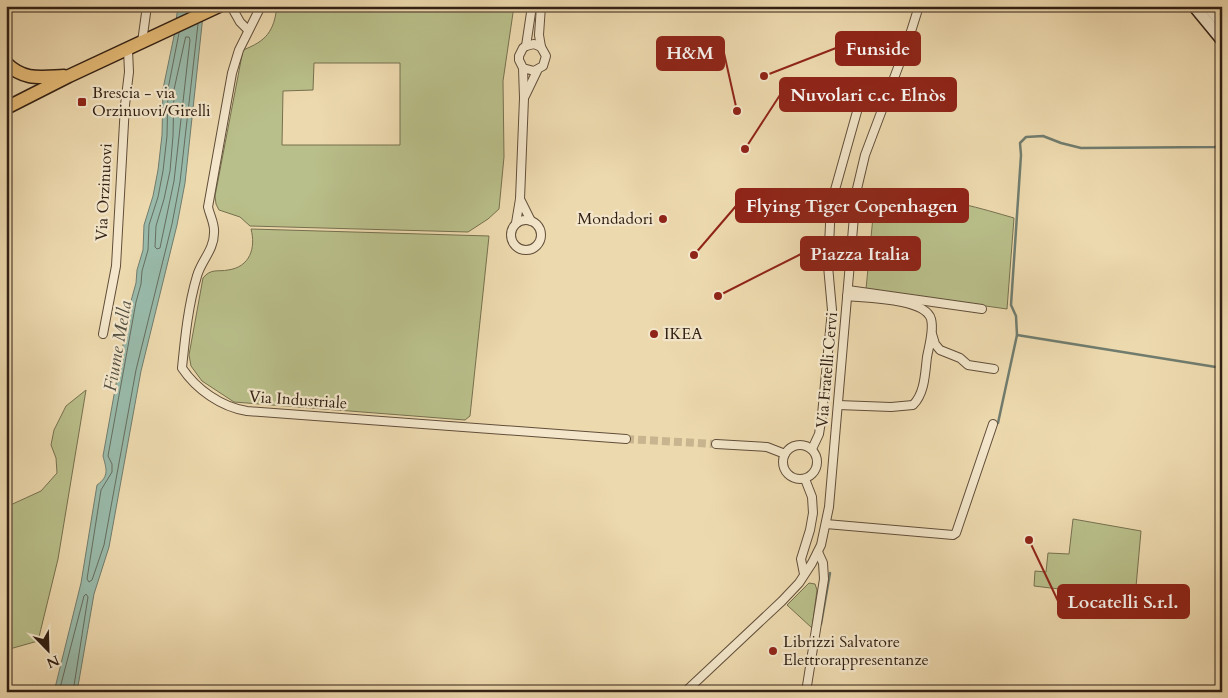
<svg xmlns="http://www.w3.org/2000/svg" width="1228" height="698" viewBox="0 0 1228 698" font-family="Cardo,serif">
	<style>
		.green { fill: #b9bf8a; stroke: #76704f; fill-rule: evenodd }
		.water { fill: #99baaa; stroke: #707c6e }
		.lines { fill: none; stroke-linecap: round; stroke-linejoin: round }
		.shore { stroke: #666d5f; stroke-width: 1 }
		.stream { stroke: #707c6e; stroke-width: 2.5 }
		.street-tunnel { stroke: #c8b48f; stroke-width: 8; stroke-dasharray: 8 4; stroke-linecap: butt }
		.street-casing { stroke: #614e3a; stroke-width: 10 }
		.secondary-casing { stroke: #322014; stroke-width: 14 }
		.primary-casing { stroke: #322014; stroke-width: 15 }
		.street { stroke: #f3e6ca; stroke-width: 8 }
		.secondary { stroke: #f3e6ca; stroke-width: 11 }
		.primary { stroke: #e6bc77; stroke-width: 12 }
		.poi-dot { fill: #8f2418; stroke: #f3e6ca; stroke-width: 2 }
		.labels { text-anchor: middle; dominant-baseline: central; stroke-width: 4.5; stroke-linejoin: round; paint-order: stroke }
		.poi-label { font-size: 16px; fill: #322014; stroke: #f3e6ca; text-anchor: start }
		.street-label { font-size: 16px; fill: #322014; stroke: #f3e6ca }
		.water-label { font-size: 18px; font-style: italic; fill: #514e41; stroke: #f3e6ca }
		.leader { fill: none; stroke: #8f2418; stroke-width: 2 }
		.callout-dot { fill: #8f2418; stroke: #f3e6ca; stroke-width: 2 }
		.callout { fill: #8f2418; stroke: #8f2418; stroke-width: 2 }
		.callout-label { font-size: 18px; text-anchor: middle; font-weight: bold; fill: #fff }
	</style>
	<rect width="100%" height="100%" fill="#edd9ae"/>
	<filter id="stains"><feTurbulence type="fractalNoise" baseFrequency=".004" numOctaves="4"/><feColorMatrix values="0 0 0 0 .2 0 0 0 0 .09 0 0 0 0 .02 0 0 0 .5 -.17"/></filter>
	<radialGradient id="worn" r=".72"><stop offset=".6" stop-color="#630" stop-opacity="0"/><stop offset="1" stop-color="#630" stop-opacity=".3"/></radialGradient>
	<g class="green">
		<path d="M277 6H514L503 81 504 157 499 209 488 219 468 232 250 226 240 217 219 210 216 204 215 196 243 50C266 41 274 32 277 6ZM314 63H400V145H282L283 91 313 90Z"/>
		<path d="M875 196C886 196 898 195 910 196 945 198 980 208 1014 218L1007 309 866 289Z"/>
		<path d="M251 229 489 236 470 416 465 420 234 402 202 381 191 366 189 355 203 278C211 268 218 272 228 270 250 267 256 248 251 229Z"/>
		<polygon points="86,390 58,559 38,641 6,650 6,507 41,491 57,473 56,458 51,445 54,430 66,406"/>
		<polygon points="1073,519 1141,531 1135,598 1034,586 1035,571 1046,572 1048,553 1069,554"/>
		<polygon points="809,583 815,584 817,590 812,628 787,605"/>
	</g>
	<path class="water" d="M178 6H204L185 183 177 225 141 371 109 547 94 594 77 692H54L81 583 97 485C110 476 106 468 103 456L131 301 136 283 137 270 143 250 144 225 153 196 158 170 162 135 163 89 174 36Z"/>
	<g class="lines">
		<g class="shore">
			<polyline points="179,33 168,89 167,136 163,171 158,197 149,225 148,250 142,271 141,284 136,302 108,456 112,464 112,472 101,490 87,579 89,582 92,580 104,545 136,370 172,224 180,182 198,24"/>
			<polygon points="186,37 189,37 190,40 174,181 161,243 160,248 157,249 155,247 156,226 164,199 170,171 173,136 174,90"/>
			<polyline points="59,692 84,596 86,594 88,597 73,692"/>
		</g>
		<g class="stream">
			<polyline points="1017,335 1222,368"/>
			<polyline points="998,423 1017,335 1016,316 1011,305 1021,155 1020,143 1026,137 1043,136 1061,143 1081,148 1215,147 1222,143"/>
			<polyline points="821,624 830,573"/>
		</g>
		<polyline class="street-tunnel" points="626,439 716,444"/>
		<defs>
			<g id="street">
				<polyline points="231,6 240,22 248,30"/>
				<path d="M261 6 239 50 232 73 208 207C210 216 215 224 214 233 214 250 201 261 197 276 188 306 185 338 182 368 196 389 221 407 247 411L626 439"/>
				<polyline points="142,42 147,6"/>
				<polyline points="526,46 532,6"/>
				<polyline points="541,47 539,35 541,6"/>
				<polyline points="525,96 537,71"/>
				<polyline points="520,199 531,221"/>
				<circle cx="526" cy="235" r="15"/>
				<polyline points="516,223 520,199 524,98 523,68 519,60 519,56 523,48 526,46 534,44 541,47 546,56 543,66 534,71 523,68"/>
				<polyline points="848,290 982,309"/>
				<polyline points="103,334 116,266 125,105 129,72 128,50"/>
				<polyline points="932,334 935,344 940,350 960,358 968,365 994,369"/>
				<path d="M838 405 891 407 913 405C925 393 925 373 927 357 929 346 934 330 931 319 925 298 865 298 847 296"/>
				<polyline points="716,444 767,447 785,454"/>
				<circle cx="800" cy="462" r="17"/>
				<polyline points="812,449 819,434 822,415 832,310 828,266 831,204 858,108"/>
				<polyline points="826,524 953,535 956,533 993,424"/>
				<polyline points="804,574 801,559 810,530 813,513 812,497 805,479"/>
				<polyline points="685,692 782,601 799,583 812,563 821,545 829,507 856,193 865,155 908,41 919,6"/>
				<polyline points="806,692 824,579 823,563 818,552"/>
			</g>
			<g id="secondary">
				<polyline points="1194,6 1222,40"/>
				<polyline points="1208,6 1222,23"/>
			</g>
			<g id="primary">
				<path d="M6 63C24 81 41 77 64 76"/>
				<polyline points="6,108 69,76 219,6"/>
			</g>
		</defs>
		<use href="#street" class="street-casing"/>
		<use href="#secondary" class="secondary-casing"/>
		<use href="#primary" class="primary-casing"/>
		<use href="#street" class="street"/>
		<use href="#secondary" class="secondary"/>
		<use href="#primary" class="primary"/>
	</g>
	<g class="poi-dot">
		<rect x="77" y="97" width="10" height="10" rx="2.5"/>
		<circle cx="663" cy="219" r="5"/>
		<circle cx="654" cy="334" r="5"/>
		<circle cx="773" cy="651" r="5"/>
	</g>
	<g class="labels">
		<g class="poi-label">
			<text x="92" y="93">Brescia - via<tspan x="92" dy="18">Orzinuovi/Girelli</tspan></text>
			<text x="653" y="219" text-anchor="end">Mondadori</text>
			<text x="664" y="334">IKEA</text>
			<text x="783" y="642">Librizzi Salvatore<tspan x="783" dy="18">Elettrorappresentanze</tspan></text>
		</g>
		<g class="street-label">
			<text transform="translate(104 192) rotate(-87)">Via Orzinuovi</text>
			<text transform="translate(827 370) rotate(-85)">Via Fratelli Cervi</text>
			<text transform="translate(298 400) rotate(4)">Via Industriale</text>
		</g>
		<g class="water-label">
			<text transform="translate(118 346) rotate(-80)">Fiume Mella</text>
		</g>
	</g>
	<path class="leader" d="M764 76L836 48M737 111L724 53M745 149L780 95M694 255L736 206M718 296L801 254M1029 540L1058 601"/>
	<g class="callout-dot">
		<circle cx="764" cy="76" r="5"/>
		<circle cx="737" cy="111" r="5"/>
		<circle cx="745" cy="149" r="5"/>
		<circle cx="694" cy="255" r="5"/>
		<circle cx="718" cy="296" r="5"/>
		<circle cx="1029" cy="540" r="5"/>
	</g>
	<g class="callout">
		<rect x="836" y="32" width="84" height="33" rx="5"/>
		<rect x="657" y="37" width="67" height="33" rx="5"/>
		<rect x="780" y="78" width="176" height="33" rx="5"/>
		<rect x="736" y="189" width="232" height="33" rx="5"/>
		<rect x="801" y="237" width="119" height="33" rx="5"/>
		<rect x="1058" y="585" width="131" height="33" rx="5"/>
	</g>
	<g class="callout-label">
		<text x="878" y="55">Funside</text>
		<text x="690" y="59">H&amp;M</text>
		<text x="868" y="101">Nuvolari c.c. Elnòs</text>
		<text x="852" y="212">Flying Tiger Copenhagen</text>
		<text x="860" y="260">Piazza Italia</text>
		<text x="1123" y="608">Locatelli S.r.l.</text>
	</g>
	<rect width="1228" height="698" fill="none" stroke="#edd9ae" stroke-width="25"/>
	<rect x="8" y="8" width="1213" height="683" fill="none" stroke="#322014" stroke-width="2.5"/>
	<rect x="12" y="12" width="1203" height="673" fill="none" stroke="#322014"/>
	<g transform="translate(48 650) rotate(157)" stroke="#f3e6ca" stroke-width="4" paint-order="stroke">
	<path d="M0-4L9 19L0 12L-9 19Z" fill="#322014"/>
	<text y="-8" font-size="14" font-weight="bold" text-anchor="middle" fill="#322014">N</text>
	</g>
	<rect width="100%" height="100%" filter="url(#stains)"/>
	<rect width="100%" height="100%" fill="url(#worn)"/>
</svg>
